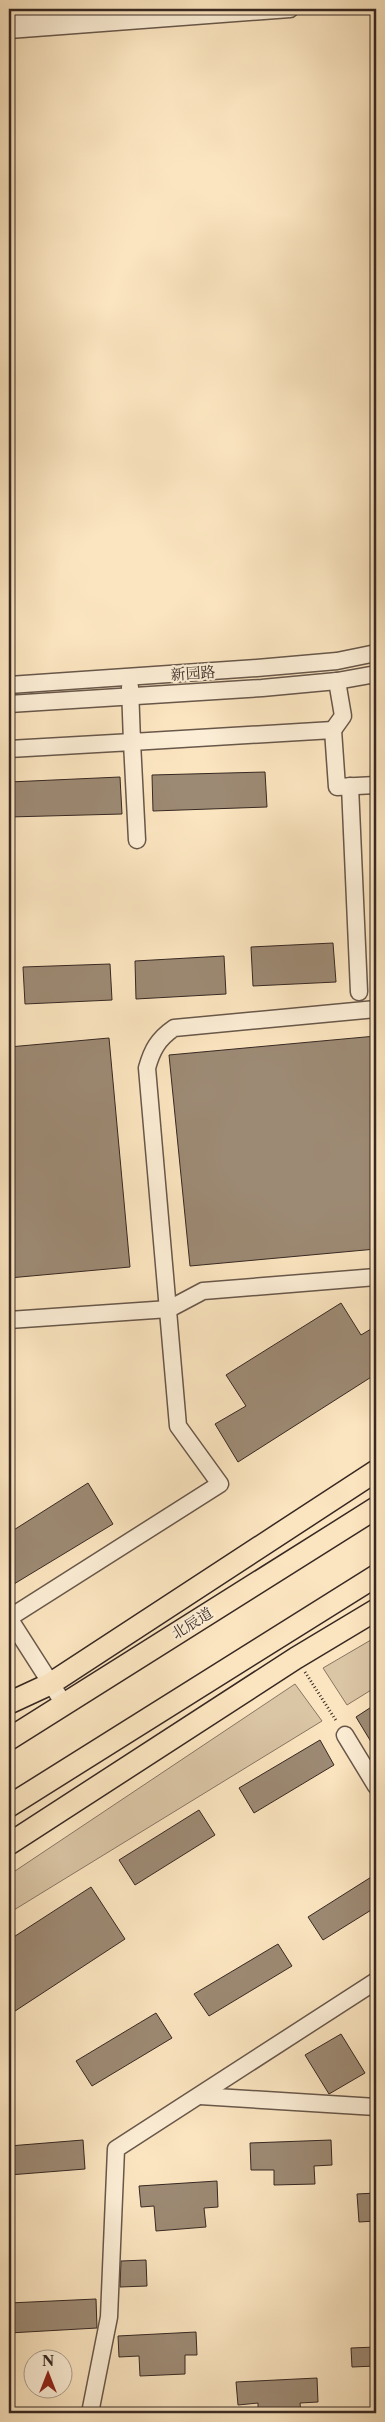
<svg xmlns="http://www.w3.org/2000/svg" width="385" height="2422" viewBox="0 0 385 2422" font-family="'Libre Caslon Text','Noto Serif SC',serif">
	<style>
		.green { fill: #dac5a5; stroke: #887664 }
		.building { fill: #9d8a74; stroke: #372822 }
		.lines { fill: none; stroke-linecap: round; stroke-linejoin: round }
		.minor-casing { stroke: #68574a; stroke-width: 19 }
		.major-casing { stroke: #372822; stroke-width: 24 }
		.path { stroke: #372822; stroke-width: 3; stroke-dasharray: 1 2.5; stroke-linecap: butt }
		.minor { stroke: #fceed6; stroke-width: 16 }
		.major { stroke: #fbe5c0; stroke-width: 21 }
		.labels { text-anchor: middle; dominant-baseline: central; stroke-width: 4.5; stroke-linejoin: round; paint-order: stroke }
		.street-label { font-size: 15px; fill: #372822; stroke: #fceed6 }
	</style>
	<rect width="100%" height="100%" fill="#fbe5c0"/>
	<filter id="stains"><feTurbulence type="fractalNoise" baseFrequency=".004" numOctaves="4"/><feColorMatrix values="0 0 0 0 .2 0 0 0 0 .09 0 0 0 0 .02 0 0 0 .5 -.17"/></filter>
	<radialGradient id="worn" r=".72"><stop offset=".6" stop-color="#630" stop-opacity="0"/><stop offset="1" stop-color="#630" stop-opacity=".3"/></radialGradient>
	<g class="green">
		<polygon points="376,1637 376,1687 347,1705 323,1668"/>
		<polygon points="295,1684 322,1721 9,1913 9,1875"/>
	</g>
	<g class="building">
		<polygon points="265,772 267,807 153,811 152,775"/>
		<polygon points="120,777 122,814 9,817 9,782"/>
		<polygon points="333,943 336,982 253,986 251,947"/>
		<polygon points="224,956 226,994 136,999 135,961"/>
		<polygon points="110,964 112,1000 25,1004 23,967"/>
		<polygon points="376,1036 376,1249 190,1266 169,1055"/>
		<polygon points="109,1038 130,1267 9,1278 9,1047"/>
		<polygon points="341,1303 361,1335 376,1326 376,1374 238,1462 215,1424 246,1406 226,1375"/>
		<polygon points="88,1483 113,1524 9,1587 9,1533"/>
		<polygon points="376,1704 376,1750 356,1717"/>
		<polygon points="320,1740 334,1765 254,1813 239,1788"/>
		<polygon points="199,1810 215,1835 135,1885 119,1860"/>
		<polygon points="376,1874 376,1907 323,1940 308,1917"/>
		<polygon points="91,1887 125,1939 9,2015 9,1940"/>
		<polygon points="278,1944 292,1966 209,2016 194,1994"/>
		<polygon points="156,2013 172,2038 92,2086 76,2061"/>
		<polygon points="341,2034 365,2073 329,2094 305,2055"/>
		<polygon points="83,2140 85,2169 9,2175 9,2146"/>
		<polygon points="331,2140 332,2165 314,2166 315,2184 274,2185 274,2170 251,2170 250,2143"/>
		<polygon points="217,2181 218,2207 204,2208 206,2227 156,2231 154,2206 141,2207 139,2186"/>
		<polygon points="376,2193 376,2221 359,2222 357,2194"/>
		<polygon points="146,2260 147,2286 120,2287 121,2261"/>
		<polygon points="96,2299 97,2328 9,2333 9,2303"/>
		<polygon points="196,2332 197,2355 185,2355 185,2374 140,2376 139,2356 119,2357 118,2336"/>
		<polygon points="376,2347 376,2366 352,2367 351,2348"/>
		<polygon points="317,2378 318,2402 300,2403 301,2413 258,2413 258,2403 238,2405 236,2382"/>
	</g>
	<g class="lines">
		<defs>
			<g id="minor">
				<polyline points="9,17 124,9"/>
				<polyline points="9,30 290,9"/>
				<polyline points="9,685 257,668 337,661 376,653"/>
				<polyline points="130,687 132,742 333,730 337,787 376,785"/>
				<polyline points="9,704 262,688 337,681 376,674"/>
				<polyline points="333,730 343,716 337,681"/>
				<polyline points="9,749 132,742 137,840"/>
				<polyline points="350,786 359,992"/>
				<polyline points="9,1320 169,1309 203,1291 376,1277"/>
				<path d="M64 1704 9 1618 220 1484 178 1426 147 1068C152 1050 158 1039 174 1028L376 1009"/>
				<polyline points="345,1735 376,1786"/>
				<polyline points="200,2096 376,2107"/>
				<polyline points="90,2413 109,2317 116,2149 376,1981"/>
			</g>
			<g id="major">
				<polyline points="9,1703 50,1684 376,1471"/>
				<polyline points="9,1739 376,1508"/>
				<polyline points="9,1806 376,1576"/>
				<polyline points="9,1844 296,1658 376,1610"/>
			</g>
		</defs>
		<use href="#minor" class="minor-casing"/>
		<use href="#major" class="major-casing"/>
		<polyline class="path" points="305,1672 337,1722"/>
		<use href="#minor" class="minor"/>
		<use href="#major" class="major"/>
	</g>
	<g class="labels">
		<g class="street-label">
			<text transform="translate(193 673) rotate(-4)">新园路</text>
			<text transform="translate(192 1623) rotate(-32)">北辰道</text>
		</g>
	</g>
	<rect width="385" height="2422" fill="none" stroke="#fbe5c0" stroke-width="30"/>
	<rect x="10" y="10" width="365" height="2402" fill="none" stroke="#372822" stroke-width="2.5"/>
	<rect x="15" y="15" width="355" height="2392" fill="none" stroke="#372822"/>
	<g transform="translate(48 2374)"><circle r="24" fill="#fceed6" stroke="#ad9f8e"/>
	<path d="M0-4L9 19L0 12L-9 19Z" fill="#8f2418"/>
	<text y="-8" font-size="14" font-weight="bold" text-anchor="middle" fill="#372822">N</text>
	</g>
	<rect width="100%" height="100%" filter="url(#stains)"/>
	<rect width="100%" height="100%" fill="url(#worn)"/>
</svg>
